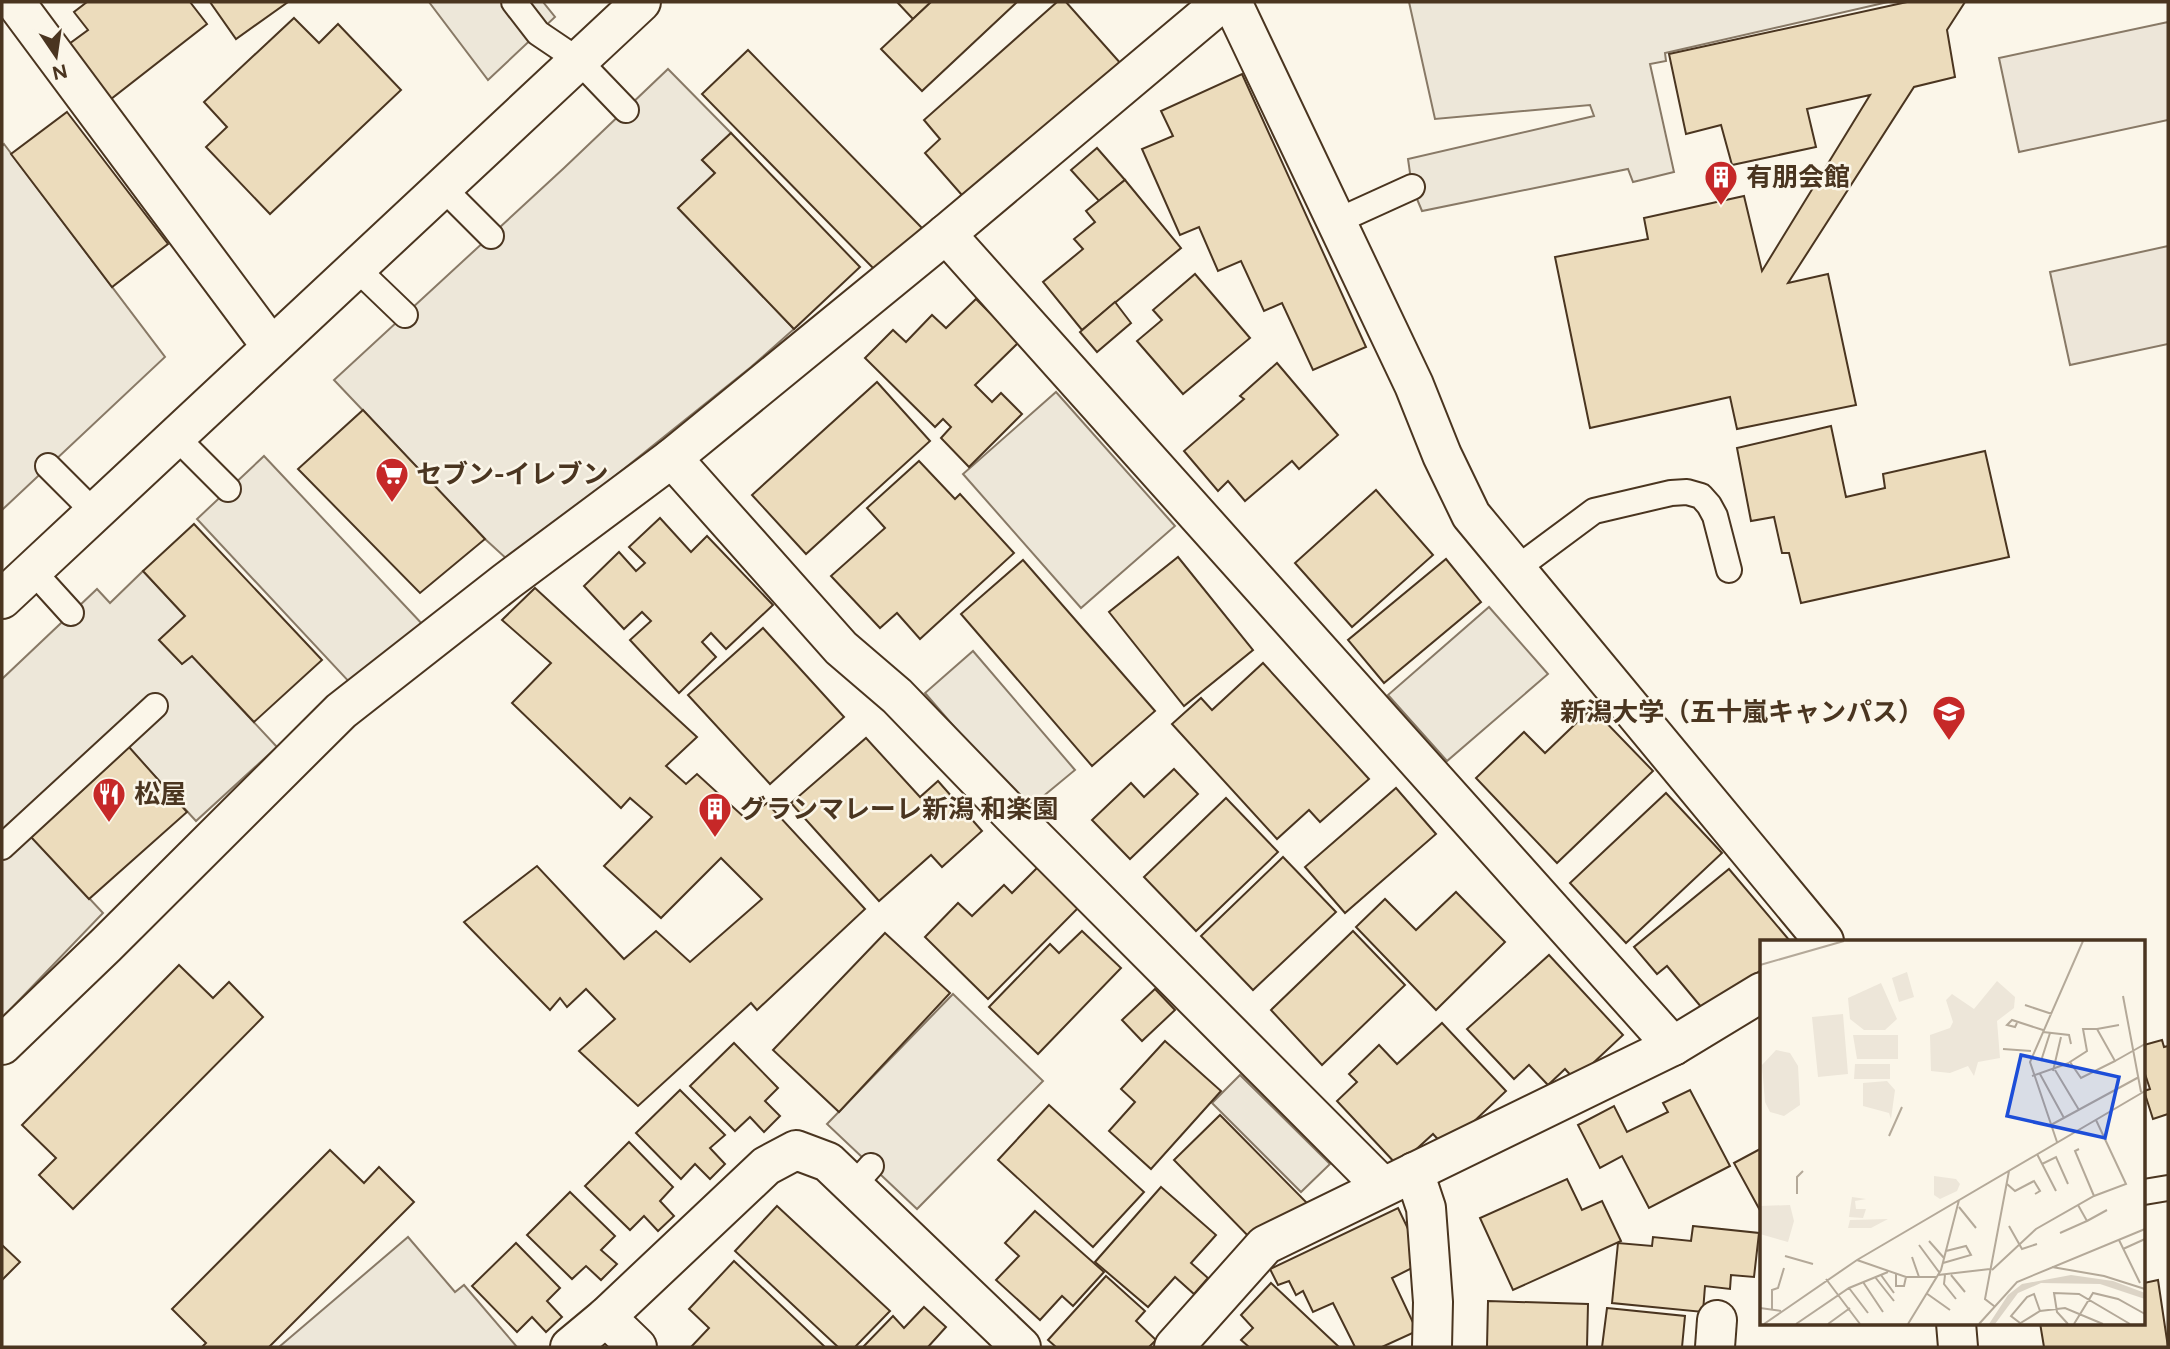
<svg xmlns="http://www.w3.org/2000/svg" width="2170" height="1349" viewBox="0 0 2170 1349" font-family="Figtree,'Noto Sans JP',sans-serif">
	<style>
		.green { fill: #ede6d9; stroke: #887966; stroke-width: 2 }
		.parking { fill: #ede7d9; stroke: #887966; stroke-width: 2 }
		.building { fill: #ecdcbc; stroke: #4a3520; stroke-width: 2 }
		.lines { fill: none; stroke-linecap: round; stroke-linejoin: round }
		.lane-casing { stroke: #4a3520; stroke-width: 28 }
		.street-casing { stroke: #4a3520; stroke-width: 42 }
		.secondary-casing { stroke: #4a3520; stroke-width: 42 }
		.lane { stroke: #fbf6e9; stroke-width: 24 }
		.street { stroke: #fbf6e9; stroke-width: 38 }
		.secondary { stroke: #fbf6e9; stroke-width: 38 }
		.labels { text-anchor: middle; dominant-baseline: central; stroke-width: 5; stroke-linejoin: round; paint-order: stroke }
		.poi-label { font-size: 26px; font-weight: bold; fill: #4a3520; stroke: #fbf6e9; text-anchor: start }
		.inset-road { fill: none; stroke: #b4a999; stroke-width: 2 }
		.view { fill: #1d4ed8; fill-opacity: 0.15; stroke: #1d4ed8; stroke-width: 3.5 }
		.inset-edge { fill: none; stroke: #4a3520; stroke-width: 3.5 }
	</style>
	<rect width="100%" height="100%" fill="#fbf6e9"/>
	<g class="green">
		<polygon points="2168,22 2168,120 2019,152 1999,58"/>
		<polygon points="2168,246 2168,344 2070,365 2050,272"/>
	</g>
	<g class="parking">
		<polygon points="429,2 543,2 555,17 488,80"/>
		<polygon points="1409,2 1888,2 1665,53 1666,61 1650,64 1674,172 1633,182 1628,169 1422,211 1412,187 1408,159 1594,116 1590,105 1435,119"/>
		<polygon points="668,69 731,133 702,160 715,173 678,208 794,329 751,367 509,561 485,539 334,380 564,168"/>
		<polygon points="4,144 165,357 2,510 2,146"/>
		<polygon points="1056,392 1175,526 1081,608 963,474"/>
		<polygon points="264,456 424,626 352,685 197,519"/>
		<polygon points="143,571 185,616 159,640 182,664 192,656 277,747 196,821 128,747 31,836 103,913 2,1018 2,679 97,589 110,603"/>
		<polygon points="1489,607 1548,674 1447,761 1388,695"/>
		<polygon points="973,651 1075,770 1035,803 1021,804 925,693"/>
		<polygon points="953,994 1043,1081 917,1209 827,1124"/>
		<polygon points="1240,1075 1330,1164 1301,1192 1212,1103"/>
		<polygon points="408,1237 455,1292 464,1285 517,1347 279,1347"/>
	</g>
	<g class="building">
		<polygon points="87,2 190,2 207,24 111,99 69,44 88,30 74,12"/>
		<polygon points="210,2 288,2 236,39"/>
		<polygon points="897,2 931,2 913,19"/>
		<polygon points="931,2 1017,2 922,91 881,49"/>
		<polygon points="1057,2 1066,2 1122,65 968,202 925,153 940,139 924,120"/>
		<polygon points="1907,2 1965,2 1947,30 1955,77 1914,87 1788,283 1828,274 1856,405 1737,429 1730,397 1590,428 1555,257 1648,239 1644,218 1744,196 1762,271 1870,95 1807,109 1816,147 1732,165 1721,125 1686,134 1669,54"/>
		<polygon points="294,18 319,43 338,24 401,90 270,214 206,147 227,127 204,102"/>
		<polygon points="748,50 922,228 877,272 702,94"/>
		<polygon points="1242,74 1366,347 1313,370 1282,303 1264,311 1241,261 1218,271 1199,227 1180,235 1142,149 1173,136 1161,111"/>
		<polygon points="67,112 168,244 112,287 11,154"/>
		<polygon points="731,133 860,267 794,329 678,208 715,173 702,160"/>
		<polygon points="1097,148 1125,180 1099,201 1071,170"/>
		<polygon points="1125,180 1181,248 1082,330 1043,282 1083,249 1074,239 1095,222 1086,211"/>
		<polygon points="1195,274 1250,338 1183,394 1137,341 1162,320 1153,310"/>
		<polygon points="976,299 1019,342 975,385 992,402 1001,393 1022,414 969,467 941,438 951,427 943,419 935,427 865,358 893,330 906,342 932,315 946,328"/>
		<polygon points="1115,302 1131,323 1097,352 1080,332"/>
		<polygon points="1277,363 1338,435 1299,469 1292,461 1245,501 1228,481 1218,491 1184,451 1244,399 1240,396"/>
		<polygon points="877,382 930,441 806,554 752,495"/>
		<polygon points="363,410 485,539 420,593 298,469"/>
		<polygon points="1831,426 1846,497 1885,488 1883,474 1985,451 2009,557 1801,603 1789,553 1782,553 1774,517 1751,521 1737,448"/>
		<polygon points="919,461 955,499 960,494 1014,553 920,639 897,613 880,628 831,576 885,528 867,508"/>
		<polygon points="1376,490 1433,555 1352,627 1295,563"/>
		<polygon points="660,518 691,552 707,536 773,605 726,649 711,633 702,642 716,657 679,693 630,640 651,621 642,612 624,629 584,586 619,552 636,571 645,563 629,547"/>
		<polygon points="194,524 322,660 254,722 192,656 182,664 159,640 185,616 143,571"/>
		<polygon points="1178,557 1253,650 1184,706 1109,612"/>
		<polygon points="1446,559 1481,602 1384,683 1348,640"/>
		<polygon points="1023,560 1155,711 1092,766 961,614"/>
		<polygon points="535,588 697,737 666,766 686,784 697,774 746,819 767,803 865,909 757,1010 751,1003 638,1106 579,1051 615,1019 586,989 567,1007 560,998 550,1010 464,922 537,866 624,959 656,931 690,962 762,899 721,858 661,918 604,866 652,817 630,798 621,808 512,703 551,663 502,620"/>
		<polygon points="763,628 844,717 770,784 688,695"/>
		<polygon points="1263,663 1369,779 1320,822 1309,810 1277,839 1172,724 1201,698 1212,710"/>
		<polygon points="1592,708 1653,771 1557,863 1476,778 1524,732 1545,753"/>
		<polygon points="866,738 920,797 938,781 982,831 942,867 931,855 879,901 791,803"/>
		<polygon points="129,747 187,812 89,899 31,837"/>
		<polygon points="1174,769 1198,794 1130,859 1092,820 1131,783 1144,797"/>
		<polygon points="1396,788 1436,834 1345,913 1305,867"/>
		<polygon points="1666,793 1722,853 1626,943 1570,883"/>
		<polygon points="1226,798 1278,852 1196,931 1144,877"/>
		<polygon points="1283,857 1336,912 1253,990 1201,936"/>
		<polygon points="1038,867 1079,907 988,999 925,937 958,903 972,916 1004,885 1012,893"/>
		<polygon points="1729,869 1790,941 1762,941 1762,969 1707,1014 1667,966 1657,974 1634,947"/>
		<polygon points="1456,892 1505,942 1436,1010 1356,927 1385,899 1416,930"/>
		<polygon points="1082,931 1121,968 1038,1054 989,1007 1050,944 1059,953"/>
		<polygon points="1353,931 1405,985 1322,1065 1271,1010"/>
		<polygon points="885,933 950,993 839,1112 773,1050"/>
		<polygon points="1549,955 1623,1035 1575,1080 1565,1069 1548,1085 1529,1065 1514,1079 1467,1029"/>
		<polygon points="179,965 213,998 229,982 263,1017 73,1209 39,1175 56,1158 22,1125"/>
		<polygon points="1155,989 1175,1010 1142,1041 1122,1020"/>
		<polygon points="1442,1023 1506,1091 1446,1148 1433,1134 1398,1166 1337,1101 1357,1082 1349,1074 1379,1045 1397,1064"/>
		<polygon points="2162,1040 2164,1047 2168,1046 2168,1114 2153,1119 2144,1091 2150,1089 2144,1071 2144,1045"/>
		<polygon points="1165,1041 1221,1091 1151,1169 1109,1131 1135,1102 1121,1089"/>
		<polygon points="734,1043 778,1088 765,1101 780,1116 764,1132 750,1117 735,1131 690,1086"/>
		<polygon points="680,1090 725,1135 710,1148 725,1164 710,1179 695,1164 681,1179 636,1133"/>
		<polygon points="1690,1090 1730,1166 1649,1208 1622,1156 1600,1168 1578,1125 1614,1106 1627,1132 1668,1112 1663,1103"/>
		<polygon points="1049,1105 1144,1192 1093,1247 998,1160"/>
		<polygon points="1220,1115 1308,1204 1254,1242 1174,1160"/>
		<polygon points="629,1142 673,1187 660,1201 674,1216 658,1231 644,1216 630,1230 585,1186"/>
		<polygon points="1762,1148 1762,1214 1734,1163"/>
		<polygon points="330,1150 364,1183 379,1167 414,1202 269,1347 202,1347 206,1343 172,1309"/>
		<polygon points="1567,1179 1582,1210 1602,1201 1621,1241 1513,1290 1480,1218"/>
		<polygon points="1161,1187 1216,1235 1191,1263 1208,1278 1194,1294 1175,1277 1148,1307 1095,1262"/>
		<polygon points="570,1192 615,1236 601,1250 617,1264 601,1280 586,1266 572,1279 527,1235"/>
		<polygon points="777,1206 890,1311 855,1347 838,1347 735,1251"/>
		<polygon points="1398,1208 1424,1262 1392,1278 1417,1331 1382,1347 1355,1347 1333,1303 1313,1312 1303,1291 1296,1295 1289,1281 1278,1285 1270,1269"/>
		<polygon points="1035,1211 1104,1272 1073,1306 1062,1296 1040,1320 996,1280 1019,1256 1005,1243"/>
		<polygon points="1693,1226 1759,1233 1754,1277 1731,1275 1730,1289 1705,1286 1703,1312 1612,1303 1618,1243 1652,1246 1653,1237 1691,1241"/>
		<polygon points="516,1243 560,1288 547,1301 562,1317 546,1332 532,1317 517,1332 472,1286"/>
		<polygon points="2,1245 20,1262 2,1280"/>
		<polygon points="734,1261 825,1347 691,1347 709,1328 689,1309"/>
		<polygon points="1106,1276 1145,1311 1136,1321 1156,1340 1149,1347 1056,1347 1048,1340"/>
		<polygon points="2158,1280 2168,1347 2044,1347 2040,1323 2144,1323 2144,1283"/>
		<polygon points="1271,1283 1339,1347 1249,1347 1241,1340 1253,1328 1241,1315"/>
		<polygon points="1488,1301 1588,1304 1587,1347 1487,1347"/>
		<polygon points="924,1307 946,1327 928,1347 863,1347 893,1316 904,1328"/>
		<polygon points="1607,1308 1685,1316 1682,1347 1602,1347"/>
	</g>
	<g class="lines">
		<defs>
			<g id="lane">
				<polyline points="514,2 538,33 578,60 626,110"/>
				<polyline points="442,187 491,236"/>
				<polyline points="1335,222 1412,187"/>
				<polyline points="355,267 405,315"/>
				<polyline points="175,436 228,489"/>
				<polyline points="48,466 94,512"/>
				<polyline points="1516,569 1594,511 1671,493 1687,492 1701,496 1709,505 1715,516 1729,570"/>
				<polyline points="32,570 71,613"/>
				<polyline points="2,847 155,706"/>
				<polyline points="853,1186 871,1166"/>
				<polyline points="2144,1192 2168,1188"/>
			</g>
			<g id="street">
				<polyline points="15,2 271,346"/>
				<polyline points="1232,2 1414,385 1442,455 1471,515 1824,941"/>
				<polyline points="946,234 1673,1046"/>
				<polyline points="672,458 841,648 897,696 1016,819 1382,1186"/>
				<polyline points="2,1045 106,945 341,711 507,581 672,458 946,234 1222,2"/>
				<polyline points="1414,1172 1426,1208 1433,1302 1432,1347"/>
				<polyline points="606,1317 637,1347"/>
				<polyline points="1956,1323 1958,1347"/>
				<polyline points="570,1347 606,1317 766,1166 796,1150 828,1162 1021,1347"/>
				<polyline points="1174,1347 1265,1245 1673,1046 1762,992"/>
				<polyline points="1715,1347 1717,1320"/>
			</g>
			<polyline id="secondary" points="2,599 641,2"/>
		</defs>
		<use href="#lane" class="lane-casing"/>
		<use href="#street" class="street-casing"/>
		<use href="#secondary" class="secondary-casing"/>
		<use href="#lane" class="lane"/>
		<use href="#street" class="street"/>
		<use href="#secondary" class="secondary"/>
	</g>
	<defs>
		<symbol id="building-pin" viewBox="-11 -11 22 30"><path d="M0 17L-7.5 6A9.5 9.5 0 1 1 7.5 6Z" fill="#c62828" stroke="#fbf6e9"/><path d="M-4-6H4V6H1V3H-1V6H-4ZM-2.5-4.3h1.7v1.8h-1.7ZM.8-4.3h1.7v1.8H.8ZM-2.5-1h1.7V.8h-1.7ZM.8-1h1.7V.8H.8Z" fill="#fff"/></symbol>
		<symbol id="supermarket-pin" viewBox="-11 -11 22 30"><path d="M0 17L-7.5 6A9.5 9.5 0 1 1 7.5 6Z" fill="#c62828" stroke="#fbf6e9"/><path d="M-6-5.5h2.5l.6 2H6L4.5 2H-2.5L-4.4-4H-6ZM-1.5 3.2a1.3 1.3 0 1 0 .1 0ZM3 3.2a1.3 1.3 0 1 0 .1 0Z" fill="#fff"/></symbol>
		<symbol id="university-pin" viewBox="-11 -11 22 30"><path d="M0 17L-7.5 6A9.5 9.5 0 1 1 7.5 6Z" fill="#c62828" stroke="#fbf6e9"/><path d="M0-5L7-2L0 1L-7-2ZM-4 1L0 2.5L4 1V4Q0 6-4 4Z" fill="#fff"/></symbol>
		<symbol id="restaurant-pin" viewBox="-11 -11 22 30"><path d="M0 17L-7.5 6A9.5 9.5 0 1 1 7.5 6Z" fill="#c62828" stroke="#fbf6e9"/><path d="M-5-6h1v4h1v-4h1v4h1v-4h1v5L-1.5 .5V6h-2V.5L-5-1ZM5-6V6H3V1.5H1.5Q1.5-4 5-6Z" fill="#fff"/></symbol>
	</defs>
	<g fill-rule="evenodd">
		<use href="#building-pin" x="1702" y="158" width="38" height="52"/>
		<use href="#supermarket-pin" x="373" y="455" width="38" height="52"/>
		<use href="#university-pin" x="1930" y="693" width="38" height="52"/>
		<use href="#restaurant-pin" x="90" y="775" width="38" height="52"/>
		<use href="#building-pin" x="696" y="790" width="38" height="52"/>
	</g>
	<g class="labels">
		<g class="poi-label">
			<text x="1746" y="177">有朋会館</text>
			<text x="416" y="474">セブン-イレブン</text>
			<text x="1924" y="712" text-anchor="end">新潟大学（五十嵐キャンパス）</text>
			<text x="134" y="794">松屋</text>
			<text x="740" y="809">グランマレーレ新潟 和楽園</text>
		</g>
	</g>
	<g transform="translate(1760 940)">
		<rect width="385" height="385" fill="#fbf6e9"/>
		<path d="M147 32 154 57 139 62 132 38ZM237 41 255 57 254 68 237 81 240 118 218 122 214 136 208 126 190 133 171 131 170 95 190 88 193 82 186 60 192 54 214 69ZM121 43 137 79 125 90H104L90 79 88 58ZM83 74 88 134 58 137 52 77ZM93 95H138V119H97ZM16 110 30 113 38 126 40 165 24 176 10 172 5 162 2 125ZM95 124H130V139H94ZM127 141 135 150 131 179 129 173 103 166V143ZM174 236 196 239 200 244 197 251 180 259 174 255ZM92 257 106 259 95 261 96 269H106L103 278 89 277ZM30 265 34 281 28 302 0 294V266ZM128 279 111 288H88L90 280Z" fill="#ede6d9"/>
		<path d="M311 335 353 341 385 353V359L340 344 281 343 258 353 235 384H229L248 355 262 344Z" fill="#dcd4c6"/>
		<path class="inset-road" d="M0 25 84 1M363 56 381 152M265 65 292 74M257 83 255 87 247 85 252 80 283 90M323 89H337L355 121 321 138 310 122 327 111ZM337 89 359 85M283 92 309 95 311 104M243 109 271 111M281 121 290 93M355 121 385 104M295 130 319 170M293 131 301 97M280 134 304 178M272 136 309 123M289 186 379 137M129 196 142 167M297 202 270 122 323 1M319 209 315 211 334 256M277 214 296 251M282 224 296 217 308 244M247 244 255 251 274 241 280 251 275 254M37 254V237L43 231M199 267 216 288M327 281 347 270M249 286 262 309 277 304M300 293 327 281 318 265M359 300 380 343M169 301 184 318M159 305 179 332M363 309 385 299M25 316 53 324M152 317 159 337M97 320 146 337H177M183 323 211 315 206 306 186 311M292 327 344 336 385 349M232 330 276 289 334 256 366 244 336 180M136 334V346H144L146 337M121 335 134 353M178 335 230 329M185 335 184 344 196 359M191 335 205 352M115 337 134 361M66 339 100 384M103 342 123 372M89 348 108 373M166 353 190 370M234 366 225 359 249 231M0 368 21 371M12 370V350L18 348 24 328M260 383 251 376 267 357 274 354 280 371M4 384 97 320 385 151M36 384 89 348 128 332M68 384 90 368M148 384 181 330 199 260M219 384 257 342 385 289M259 384 280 371 305 368 343 384M308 384 297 372 294 353 319 354 370 384M314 384 333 353 358 359 385 374"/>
		<path class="view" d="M261 115 359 137 345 198 247 176Z"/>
		<rect width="385" height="385" class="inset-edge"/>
	</g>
	<rect width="2170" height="1349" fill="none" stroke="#4a3520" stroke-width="7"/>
	<g transform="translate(56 56) rotate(167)" stroke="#fbf6e9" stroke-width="5" paint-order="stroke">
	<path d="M0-5L12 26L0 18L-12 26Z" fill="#4a3520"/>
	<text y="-10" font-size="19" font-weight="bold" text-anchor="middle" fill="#4a3520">N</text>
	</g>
</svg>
